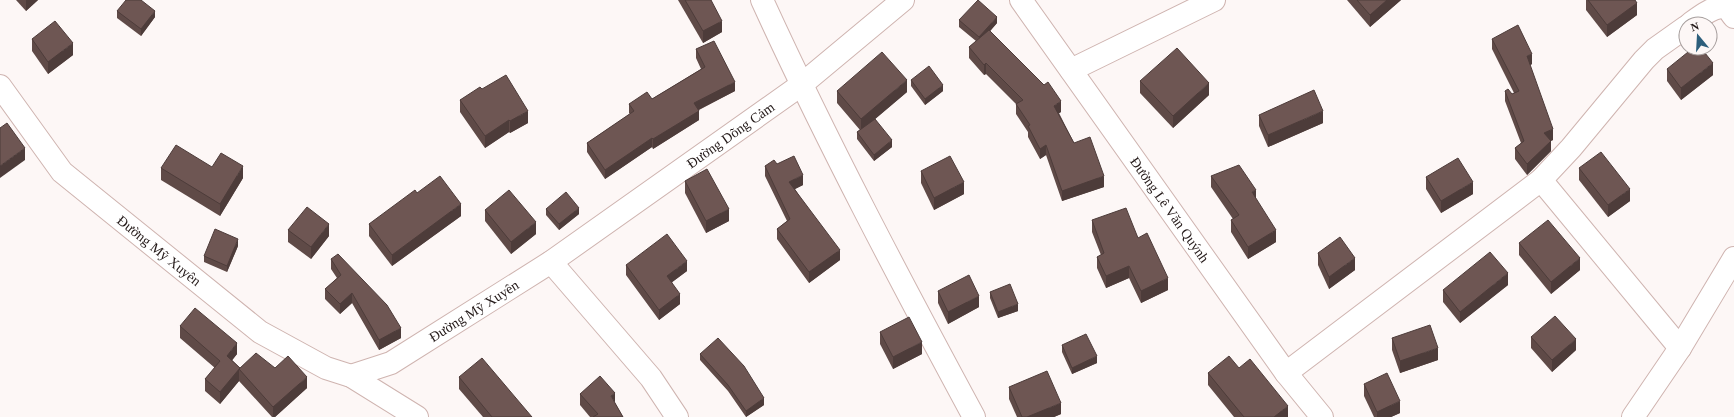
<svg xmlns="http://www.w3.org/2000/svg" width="1734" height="417" viewBox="0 0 1734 417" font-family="'Times New Roman',serif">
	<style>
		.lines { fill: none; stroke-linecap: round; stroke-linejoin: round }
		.street-casing { stroke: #cfb4b0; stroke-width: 24 }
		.street { stroke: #fff; stroke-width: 22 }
		.wall { fill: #5f4a47 }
		.shaded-wall { fill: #4d3c3a }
		.building { fill: #6e5653; stroke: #4d3c3a }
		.labels { text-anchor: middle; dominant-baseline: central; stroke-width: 4; stroke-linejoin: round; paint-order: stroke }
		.street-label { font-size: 14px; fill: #231918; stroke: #fdf7f6 }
	</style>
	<rect width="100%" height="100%" fill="#fdf7f6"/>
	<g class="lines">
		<defs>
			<g id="street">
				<path d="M762 0C827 142 900 280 974 417"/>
				<path id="s1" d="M1021 0 1286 373 1322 417"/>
				<path d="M1690 24C1698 18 1718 2 1728 9 1730 11 1732 15 1734 17"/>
				<polyline points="1071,70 1214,0"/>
				<path id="s2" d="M0 86 62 172 260 332 326 368 351 376 417 417"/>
				<polyline points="1541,180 1680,348"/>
				<polyline points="551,262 651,378 677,417"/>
				<polyline points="1286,373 1541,180 1571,148 1644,60 1655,49 1686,27"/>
				<path id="s3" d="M351 376 391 363 551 262 801 85 903 0"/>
				<polyline points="1633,417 1680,348 1734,258"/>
			</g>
		</defs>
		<use href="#street" class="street-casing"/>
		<use href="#street" class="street"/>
	</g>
	<g class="wall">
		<polygon points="16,0 38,0 26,11"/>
		<polygon points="678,0 711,0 722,32 703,43"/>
		<polygon points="1347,0 1401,0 1370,27"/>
		<polygon points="1586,0 1635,0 1637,15 1607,37 1586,10"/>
		<polygon points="117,11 155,17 141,36 117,18"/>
		<polygon points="959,20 997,23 990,31 1061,112 1059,113 1074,143 1104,187 1062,201 1046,155 1040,159 1028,137 1028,132 1016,114 1016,104 986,74 984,75 969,58 969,47 976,41 959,27"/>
		<polygon points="32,39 73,55 48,74 32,51"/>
		<polygon points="1492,39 1532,64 1530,65 1553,140 1550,141 1551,151 1527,175 1515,159 1515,148 1521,143 1505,101 1505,91 1512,94 1514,93 1492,49"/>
		<polygon points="696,49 735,91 699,110 699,120 653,149 652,147 605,179 587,152 587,143 630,114 629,113 629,104 652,99 701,69 696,58"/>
		<polygon points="1667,69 1713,75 1681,100 1667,81"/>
		<polygon points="911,80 943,91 925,105 911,86"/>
		<polygon points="1140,81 1209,95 1173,128 1140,93"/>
		<polygon points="482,89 528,123 510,133 509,132 485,148 460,112 460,100"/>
		<polygon points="837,91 907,92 875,119 892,147 874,161 857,139 857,132 860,130 837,103"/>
		<polygon points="1259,115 1323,123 1268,147 1259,126"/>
		<polygon points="777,164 803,185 795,189 840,260 809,283 777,239 777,229 787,221 765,176 765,166"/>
		<polygon points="212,167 243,178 220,216 161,180 161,168"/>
		<polygon points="1579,168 1630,201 1608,217 1579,180"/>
		<polygon points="921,171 964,194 934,210 921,183"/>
		<polygon points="1211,176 1256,199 1276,242 1248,259 1231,232 1231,220 1233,219 1211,187"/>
		<polygon points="1426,177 1473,194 1441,213 1426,189"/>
		<polygon points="685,181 729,221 706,233 685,193"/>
		<polygon points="417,193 461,216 392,266 369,236 369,224"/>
		<polygon points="546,209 579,214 559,230 546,215"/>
		<polygon points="485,210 536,234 511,254 485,221"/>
		<polygon points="1092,220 1138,238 1168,290 1141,303 1129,278 1106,288 1097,268 1097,257 1101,255 1092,232"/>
		<polygon points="288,230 329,236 311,259 288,242"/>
		<polygon points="1519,243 1580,270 1551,294 1519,255"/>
		<polygon points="238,246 227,272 204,262 204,256"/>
		<polygon points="1318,253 1355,270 1329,289 1318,265"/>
		<polygon points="331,259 401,338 379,350 352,303 340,314 325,299 325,289 337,278 331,269"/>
		<polygon points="626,265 687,271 672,282 680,304 659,320 626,275"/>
		<polygon points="1508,285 1460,323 1443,302 1443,290"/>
		<polygon points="938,291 979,307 948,324 938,303"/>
		<polygon points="990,292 1018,311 998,318 990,298"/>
		<polygon points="180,326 237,354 232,360 240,368 275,368 307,388 275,417 272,417 239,381 220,404 205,391 205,379 215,368 180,338"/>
		<polygon points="880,332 922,354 893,369 880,344"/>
		<polygon points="1531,337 1576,350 1552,372 1531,348"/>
		<polygon points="1392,338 1438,360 1400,373 1392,350"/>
		<polygon points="1062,345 1097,363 1072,374 1062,352"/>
		<polygon points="700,354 764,405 746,417 728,391 700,360"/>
		<polygon points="1239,368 1288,417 1234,417 1208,385 1208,373"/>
		<polygon points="459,377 532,417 483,417 459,389"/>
		<polygon points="1364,384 1400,413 1391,417 1374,417 1364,396"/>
		<polygon points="1009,387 1061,414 1054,417 1017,417 1009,399"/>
		<polygon points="580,394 615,403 623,417 590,417 580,405"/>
	</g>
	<g class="shaded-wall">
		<polygon points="26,0 38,0 26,11"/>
		<polygon points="1387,0 1401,0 1370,27 1370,15"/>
		<polygon points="1637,3 1637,15 1607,37 1607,25"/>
		<polygon points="155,11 155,17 141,36 141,29"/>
		<polygon points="997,17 997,23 979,44 979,37"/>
		<polygon points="722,21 722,32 703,43 703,31"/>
		<polygon points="73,43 73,55 48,74 48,62"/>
		<polygon points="1532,54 1532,64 1527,67 1527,56"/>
		<polygon points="986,63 986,74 984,75 984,65"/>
		<polygon points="1713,63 1713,75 1681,100 1681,88"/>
		<polygon points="907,80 907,92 861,131 861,119"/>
		<polygon points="735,82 735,91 694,112 694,103"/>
		<polygon points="1209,83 1209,95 1173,128 1173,116"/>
		<polygon points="943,85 943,91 925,105 925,99"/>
		<polygon points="1061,101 1061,112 1054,116 1054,106"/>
		<polygon points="528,111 528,123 510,133 510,121"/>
		<polygon points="699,111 699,120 653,149 653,139"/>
		<polygon points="1323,111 1323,123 1268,147 1268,135"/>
		<polygon points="509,120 509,132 485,148 485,136"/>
		<polygon points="1553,129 1553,140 1544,144 1544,133"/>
		<polygon points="652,138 652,147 605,179 605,170"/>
		<polygon points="892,140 892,147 874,161 874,155"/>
		<polygon points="1551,141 1551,151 1527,175 1527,164"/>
		<polygon points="1046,145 1046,155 1040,159 1040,149"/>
		<polygon points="25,148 25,160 0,178 0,166"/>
		<polygon points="243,166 243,178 220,216 220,204"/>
		<polygon points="803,175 803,185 789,192 789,182"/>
		<polygon points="1104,176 1104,187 1062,201 1062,191"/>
		<polygon points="964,182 964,194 934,210 934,198"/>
		<polygon points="1473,182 1473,194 1441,213 1441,201"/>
		<polygon points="1630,189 1630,201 1608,217 1608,205"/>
		<polygon points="1256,190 1256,201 1252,192"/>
		<polygon points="461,204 461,216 392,266 392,255"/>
		<polygon points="579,208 579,214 559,230 559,224"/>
		<polygon points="729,209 729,221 706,233 706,221"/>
		<polygon points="536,222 536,234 511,254 511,242"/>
		<polygon points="329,224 329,236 311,259 311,247"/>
		<polygon points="1276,230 1276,242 1248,259 1248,247"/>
		<polygon points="238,239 238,246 227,272 227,266"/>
		<polygon points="840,250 840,260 809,283 809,272"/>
		<polygon points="1355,258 1355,270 1329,289 1329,277"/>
		<polygon points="1580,258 1580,270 1551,294 1551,282"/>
		<polygon points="687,261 687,271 667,286 667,276"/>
		<polygon points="1129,266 1129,278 1106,288 1106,276"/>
		<polygon points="1508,273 1508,285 1460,323 1460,312"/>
		<polygon points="1168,278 1168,290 1141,303 1141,291"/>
		<polygon points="352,293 352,303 340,314 340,304"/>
		<polygon points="680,294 680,304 659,320 659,310"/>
		<polygon points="979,296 979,307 948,324 948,312"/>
		<polygon points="1018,304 1018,311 998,318 998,312"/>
		<polygon points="401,328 401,338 379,350 379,340"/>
		<polygon points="1576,339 1576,350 1552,372 1552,360"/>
		<polygon points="922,342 922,354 893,369 893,357"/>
		<polygon points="237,343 237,354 227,367 227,356"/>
		<polygon points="1438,348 1438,360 1400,373 1400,361"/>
		<polygon points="1097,356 1097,363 1072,374 1072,368"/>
		<polygon points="239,369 239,381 220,404 220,392"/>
		<polygon points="307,377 307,388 275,417 273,417 273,407"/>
		<polygon points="615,393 615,403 611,396"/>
		<polygon points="764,398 764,405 746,417 746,411"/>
		<polygon points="1400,401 1400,413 1391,417 1377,417 1377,412"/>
		<polygon points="1061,403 1061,414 1054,417 1027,417"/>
		<polygon points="1288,406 1288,417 1274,417"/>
	</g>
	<g class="building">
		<polygon points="126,0 141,0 155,11 141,29 117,11"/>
		<polygon points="685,0 711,0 722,21 703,31"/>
		<polygon points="978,0 997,17 979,37 959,20"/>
		<polygon points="1357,0 1387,0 1370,15"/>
		<polygon points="1588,0 1635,0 1637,3 1607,25"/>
		<polygon points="55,21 73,43 48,62 32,39"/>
		<polygon points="1518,25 1532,54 1527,56 1553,129 1544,133 1551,141 1527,164 1515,148 1524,141 1505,91 1508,89 1512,94 1519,91 1492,39"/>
		<polygon points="989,30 1044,85 1048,82 1061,101 1054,106 1074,143 1090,137 1104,176 1062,191 1046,145 1040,149 1028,126 1030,125 1016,104 1023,100 986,63 984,65 969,47"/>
		<polygon points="714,41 735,82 694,103 699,111 653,139 652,138 605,170 587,143 634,111 629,104 647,92 652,99 705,67 696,49"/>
		<polygon points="1177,48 1209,83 1173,116 1140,81"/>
		<polygon points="1693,48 1701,48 1713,63 1681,88 1667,69"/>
		<polygon points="882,52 907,80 861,119 837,91"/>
		<polygon points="929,66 943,85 925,99 911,80"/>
		<polygon points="506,75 528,111 510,121 509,120 485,136 460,100 480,87 482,89"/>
		<polygon points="1314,90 1323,111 1268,135 1259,115"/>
		<polygon points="875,119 892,140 874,155 857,132"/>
		<polygon points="7,123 25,148 0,166 0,128"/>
		<polygon points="176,145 212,167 221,153 243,166 220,204 161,168"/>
		<polygon points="1601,152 1630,189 1608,205 1579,168"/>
		<polygon points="794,156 803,175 789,182 840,250 809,272 777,229 790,219 765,166 774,160 777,164"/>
		<polygon points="950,156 964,182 934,198 921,171"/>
		<polygon points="1458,158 1473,182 1441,201 1426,177"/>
		<polygon points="1239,165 1256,190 1252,192 1276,230 1248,247 1231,220 1239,215 1211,176"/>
		<polygon points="707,169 729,209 706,221 685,181"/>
		<polygon points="440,176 461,204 392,255 369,224 415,190 417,193"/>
		<polygon points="509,190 536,222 511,242 485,210"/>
		<polygon points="566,192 579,208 559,224 546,209"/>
		<polygon points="307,207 329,224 311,247 288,230"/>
		<polygon points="1126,208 1138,238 1147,233 1168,278 1141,291 1129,266 1106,276 1097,257 1104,253 1092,220"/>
		<polygon points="1548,220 1580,258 1551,282 1519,243"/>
		<polygon points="215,229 238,239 227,266 204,256"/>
		<polygon points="667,234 687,261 667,276 680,294 659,310 626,265"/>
		<polygon points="1340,237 1355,258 1329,277 1318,253"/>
		<polygon points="1490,252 1508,273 1460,312 1443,290"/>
		<polygon points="338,254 387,305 401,328 379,340 352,293 340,304 325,289 341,275 331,259"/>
		<polygon points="969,275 979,296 948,312 938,291"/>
		<polygon points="1010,284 1018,304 998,312 990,292"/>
		<polygon points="195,308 237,343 227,356 240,368 220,392 205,379 220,361 180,326"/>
		<polygon points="1555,316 1576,339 1552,360 1531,337"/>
		<polygon points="909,317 922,342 893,357 880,332"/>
		<polygon points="1430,325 1438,348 1400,361 1392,338"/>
		<polygon points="1086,334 1097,356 1072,368 1062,345"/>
		<polygon points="718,338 744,366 764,398 746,411 728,385 700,354"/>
		<polygon points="256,353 275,368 288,356 307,377 273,407 239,369"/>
		<polygon points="1229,356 1239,368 1250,359 1288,406 1274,417 1244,417 1208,373"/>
		<polygon points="482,358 532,417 492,417 459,377"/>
		<polygon points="1047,371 1061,403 1027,417 1022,417 1009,387"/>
		<polygon points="1387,373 1400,401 1377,412 1364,384"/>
		<polygon points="600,376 615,393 611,396 623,417 593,417 598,414 580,394"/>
	</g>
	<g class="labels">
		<g class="street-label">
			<text stroke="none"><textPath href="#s3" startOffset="451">Đường Dõng Cảm</textPath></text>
			<text stroke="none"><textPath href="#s1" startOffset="257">Đường Lê Văn Quýnh</textPath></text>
			<text stroke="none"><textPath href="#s2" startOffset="231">Đường Mỹ Xuyên</textPath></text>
			<text stroke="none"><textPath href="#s3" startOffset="140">Đường Mỹ Xuyên</textPath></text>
		</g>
	</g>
	<g transform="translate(1698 36) rotate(342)"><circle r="19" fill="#fdf7f6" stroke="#a69e9d"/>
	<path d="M0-3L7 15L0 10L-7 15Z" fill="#2d5f7c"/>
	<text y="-6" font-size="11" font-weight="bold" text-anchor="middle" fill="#231918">N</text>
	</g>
</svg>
